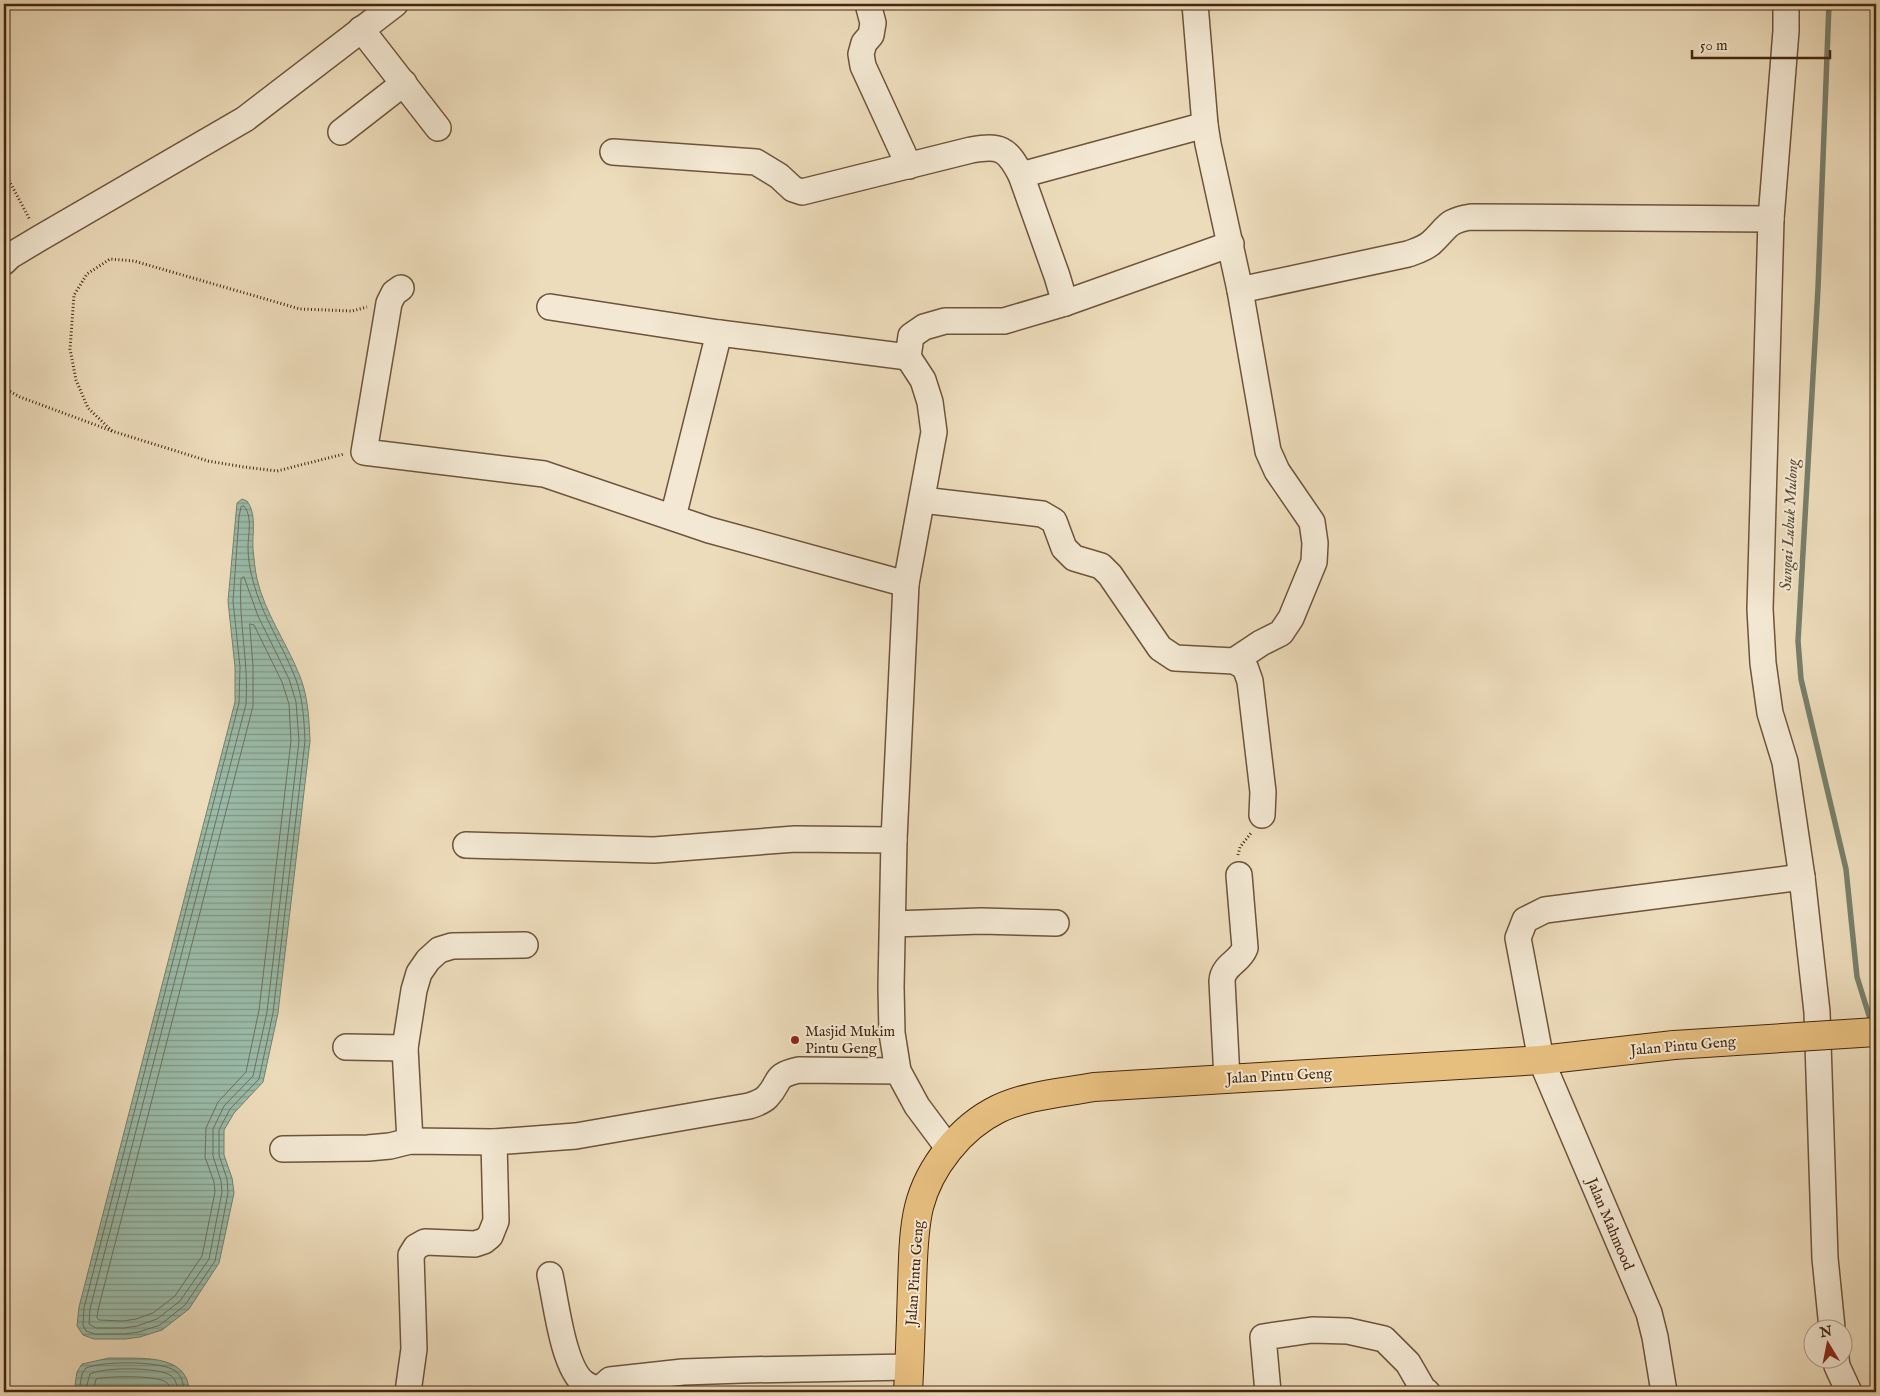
<svg xmlns="http://www.w3.org/2000/svg" width="1880" height="1396" viewBox="0 0 1880 1396" font-family="'IM FELL English',serif">
	<style>
		.water { fill: url(#water-rules); stroke: #78806c }
		.lines { fill: none; stroke-linecap: round; stroke-linejoin: round }
		.shore { stroke: #6f715c; stroke-width: 1 }
		.stream { stroke: #78806c; stroke-width: 5.5 }
		.minor-casing { stroke: #6e543a; stroke-width: 28 }
		.major-casing { stroke: #44260f; stroke-width: 30 }
		.path { stroke: #44260f; stroke-width: 3; stroke-dasharray: 1 2.5; stroke-linecap: butt }
		.minor { stroke: #f3e8d3; stroke-width: 25 }
		.major { stroke: #e6be7e; stroke-width: 28 }
		.major-bridge-casing { stroke: #44260f; stroke-width: 30; stroke-linecap: butt }
		.major-bridge { stroke: #e6be7e; stroke-width: 28 }
		.poi-dot { fill: #8f2418; stroke: #f3e8d3; stroke-width: 2 }
		.labels { text-anchor: middle; dominant-baseline: central; stroke-width: 4; stroke-linejoin: round; paint-order: stroke }
		.poi-label { font-size: 15px; fill: #44260f; stroke: #f3e8d3; text-anchor: start }
		.street-label { font-size: 15px; fill: #44260f; stroke: #f3e8d3 }
		.water-label { font-size: 16px; font-style: italic; fill: #5a4c36; stroke: #f3e8d3 }
	</style>
	<defs>
		<pattern id="water-rules" width="6" height="5" patternUnits="userSpaceOnUse" patternTransform="scale(1.25)"><rect width="6" height="5" fill="#9abcaa"/><path d="M0 2.5h6" fill="none" stroke="#7f9989"/></pattern>
	</defs>
	<rect width="100%" height="100%" fill="#eddcbb"/>
	<filter id="stains"><feTurbulence type="fractalNoise" baseFrequency=".004" numOctaves="4"/><feColorMatrix values="0 0 0 0 .2 0 0 0 0 .09 0 0 0 0 .02 0 0 0 .5 -.17"/></filter>
	<radialGradient id="worn" r=".72"><stop offset=".6" stop-color="#630" stop-opacity="0"/><stop offset="1" stop-color="#630" stop-opacity=".3"/></radialGradient>
	<g class="water">
		<path d="M242 499 247 501C257 515 252 532 253 549 254 559 255 570 257 579 265 613 286 642 299 674 308 695 309 718 310 741L278 1013 263 1082 234 1113 224 1130V1155L232 1178 234 1193 219 1263 189 1309 162 1330 140 1337 125 1339H94L83 1335 77 1326 79 1307 235 702V667L228 601 237 503Z"/>
		<path d="M109 1358C137 1359 189 1352 189 1392H74L77 1372 82 1364Z"/>
	</g>
	<g class="lines">
		<g class="shore">
			<path d="M244 506C253 516 248 535 248 547 248 558 250 571 253 581 262 616 282 644 295 677 303 698 304 719 305 741L273 1013 259 1079 230 1109 219 1130V1155L227 1179 228 1193 215 1261 185 1305 160 1325 139 1332 124 1334H95L86 1331 83 1325 84 1308 239 703 240 667 233 601 239 517 241 507Z"/>
			<path d="M244 577 258 616 289 679 296 702 299 741 267 1012 253 1076 224 1106 213 1129V1156L221 1181 222 1192 209 1259 180 1301 157 1319 137 1326 124 1328H96L89 1324 90 1309 246 704C249 662 238 621 241 579Z"/>
			<polygon points="250,624 254,625 282,682 289,704 291,741 259,1010 246,1072 218,1102 206,1128 205,1157 214,1182 215,1192 202,1256 175,1296 153,1313 136,1319 123,1321 99,1320 97,1318 98,1310 253,706 253,666"/>
			<path d="M79 1392 82 1374 86 1368C103 1361 155 1361 172 1369 181 1373 184 1383 184 1392"/>
			<path d="M85 1392 90 1374C104 1367 156 1367 170 1375 176 1378 177 1386 178 1392"/>
			<path d="M93 1392 96 1379C108 1376 155 1375 166 1382 169 1384 170 1389 170 1392"/>
		</g>
		<g class="stream">
			<polyline points="1829,4 1818,288 1798,641 1801,679 1846,869 1857,977 1872,1025"/>
			<polyline points="1876,1193 1873,1237 1876,1276"/>
		</g>
		<defs>
			<g id="minor">
				<polyline points="868,4 873,23 871,35 864,43 861,54 863,66 909,166"/>
				<polyline points="1195,4 1205,125 1208,144 1240,290 1268,451 1277,471 1312,522 1315,543 1314,562 1291,618 1281,633 1261,643 1234,661"/>
				<polyline points="1786,4 1786,31 1771,219 1760,609 1763,663 1770,713 1785,762 1802,877 1817,1012 1825,1258 1832,1328"/>
				<polyline points="361,29 438,128"/>
				<polyline points="341,132 404,83"/>
				<path d="M613 152 756 162 779 176 793 189 802 192 971 150C1000 145 1007 148 1021 175L1057 276 1065 303"/>
				<polyline points="1021,175 1205,125"/>
				<polyline points="4,262 10,256 40,238 245,119 395,4"/>
				<polyline points="401,288 394,293 389,303 364,452 544,474 709,530 906,584"/>
				<path d="M1240 290 1408 254C1416 251 1424 249 1431 243 1448 228 1445 221 1471 217L1771 219"/>
				<polyline points="550,307 719,333 908,357"/>
				<polyline points="922,500 1042,514 1054,521 1064,548 1074,558 1101,566 1110,575 1160,648 1175,658 1234,661 1245,667 1250,681 1263,792 1262,815"/>
				<polyline points="673,517 719,333"/>
				<polyline points="466,845 654,850 795,839 894,840"/>
				<polyline points="893,924 981,921 1056,923"/>
				<polyline points="346,1047 405,1048"/>
				<path d="M1227 1079 1222 981C1223 965 1240 962 1245 948L1239 875"/>
				<polyline points="410,1141 405,1048 414,990 419,973 428,960 439,950 452,946 525,945"/>
				<path d="M283 1149 368 1148 390 1146 410 1141 494 1142 576 1136 749 1106C755 1104 762 1102 767 1097 782 1081 772 1076 799 1070L898 1071"/>
				<polyline points="949,1149 917,1106 898,1071 892,1033 891,987 894,840 906,584 934,432 930,402 923,380 908,357 911,336 924,327 945,321 1004,321 1065,303 1231,244"/>
				<path d="M550 1275C556 1302 563 1367 584 1383 588 1386 594 1388 598 1390"/>
				<polyline points="1836,1358 1837,1366 1849,1392"/>
				<polyline points="408,1392 414,1349 411,1255 416,1247 425,1242 475,1244 484,1241 490,1236 496,1221 494,1142"/>
				<polyline points="597,1392 610,1380 683,1372 742,1370 910,1367"/>
				<polyline points="1268,1392 1263,1337 1312,1330 1348,1331 1384,1339 1408,1363 1423,1389 1427,1392"/>
				<polyline points="1664,1392 1655,1337 1649,1313 1541,1060 1518,938 1525,920 1545,910 1802,877"/>
			</g>
			<path id="major" d="M908 1392C910 1357 911 1321 912 1286 913 1260 913 1232 919 1207 929 1167 961 1127 998 1109 1027 1095 1062 1093 1094 1087L1541 1060 1674 1045"/>
		</defs>
		<use href="#minor" class="minor-casing"/>
		<use href="#major" class="major-casing"/>
		<g class="path">
			<polyline points="4,171 30,220"/>
			<polyline points="4,388 20,397 112,431 208,461 244,467 277,471 344,454"/>
			<polyline points="112,431 88,408 76,380 70,349 74,295 87,274 110,259 134,261 300,309 352,311 367,307"/>
			<polyline points="1238,855 1240,847 1251,833"/>
		</g>
		<use href="#minor" class="minor"/>
		<use href="#major" class="major"/>
		<defs>
			<polyline id="major-bridge" points="1674,1045 1876,1032"/>
		</defs>
		<use href="#major-bridge" class="major-bridge-casing"/>
		<use href="#major-bridge" class="major-bridge"/>
	</g>
	<circle class="poi-dot" cx="795" cy="1040" r="5"/>
	<g class="labels">
		<g class="poi-label">
			<text x="805" y="1031">Masjid Mukim<tspan x="805" dy="17">Pintu Geng</tspan></text>
		</g>
		<g class="street-label">
			<text transform="translate(1683 1046) rotate(-5)">Jalan Pintu Geng</text>
			<text transform="translate(1279 1076) rotate(-3)">Jalan Pintu Geng</text>
			<text transform="translate(1610 1224) rotate(67)">Jalan Mahmood</text>
			<text transform="translate(915 1273) rotate(-86)">Jalan Pintu Geng</text>
		</g>
		<g class="water-label">
			<text transform="translate(1790 525) rotate(-87)">Sungai Lubuk Mulong</text>
		</g>
	</g>
	<rect width="1880" height="1396" fill="none" stroke="#eddcbb" stroke-width="20"/>
	<rect x="5" y="5" width="1870" height="1386" fill="none" stroke="#44260f" stroke-width="2.5"/>
	<rect x="10" y="10" width="1860" height="1376" fill="none" stroke="#44260f"/>
	<g transform="translate(1828 1344) rotate(350)"><circle r="24" fill="#f3e8d3" stroke="#ad9a85"/>
	<path d="M0-4L9 19L0 12L-9 19Z" fill="#8f2418"/>
	<text y="-8" font-size="14" font-weight="bold" text-anchor="middle" fill="#44260f">N</text>
	</g>
	<path d="M1692 50v8h138v-8" fill="none" stroke="#44260f" stroke-width="2.5"/>
	<text x="1700" y="50" font-size="15" fill="#44260f" stroke="#f3e8d3" stroke-width="4" paint-order="stroke">50 m</text>
	<rect width="100%" height="100%" filter="url(#stains)"/>
	<rect width="100%" height="100%" fill="url(#worn)"/>
</svg>
